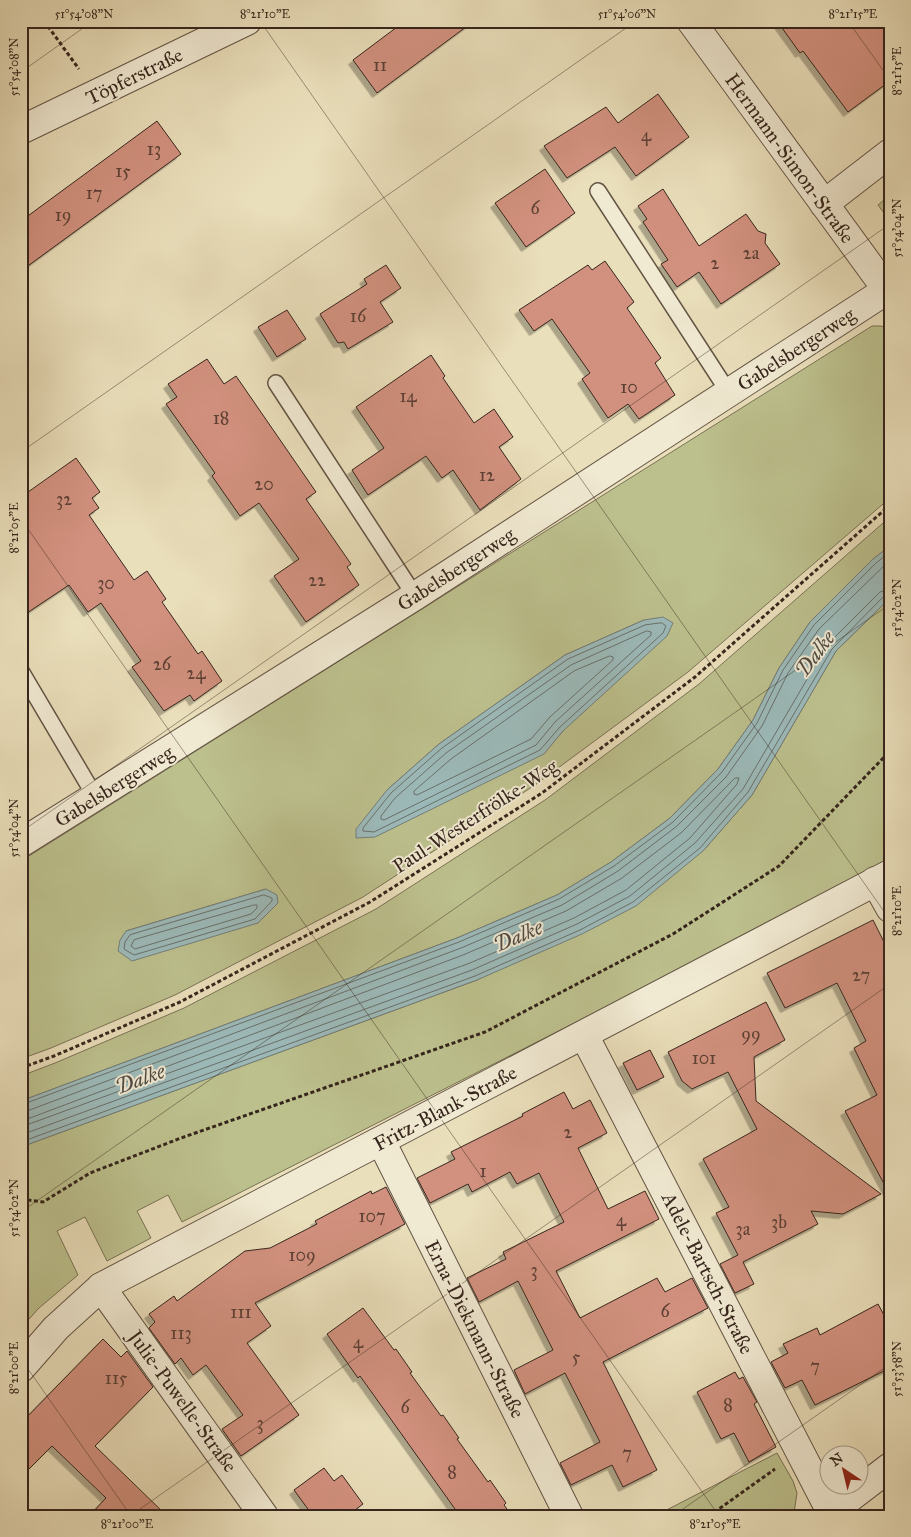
<svg xmlns="http://www.w3.org/2000/svg" width="911" height="1537" viewBox="0 0 911 1537" font-family="'IM FELL Great Primer',serif">
	<style>
		.green { fill: #bcc08d; stroke: #797254; fill-rule: evenodd }
		.water { fill: #9cbaba; stroke: #737e7b }
		.lines { fill: none; stroke-linecap: round; stroke-linejoin: round }
		.shore { stroke: #69706b; stroke-width: 1 }
		.building { fill: #d2917f; stroke: #36251c; filter: url(#shadow) }
		.lane-casing { stroke: #635444; stroke-width: 18 }
		.street-casing { stroke: #635444; stroke-width: 30 }
		.path { stroke: #36251c; stroke-width: 3; stroke-dasharray: 4 2.5; stroke-linecap: butt }
		.lane { stroke: #f1ead3; stroke-width: 15 }
		.street { stroke: #f1ead3; stroke-width: 28 }
		.ticks { fill: none; stroke: #36251c; stroke-width: 1; stroke-opacity: 0.45 }
		.labels { text-anchor: middle; dominant-baseline: central; stroke-width: 4; stroke-linejoin: round; paint-order: stroke }
		.number-label { font-size: 18px; fill: #5d4035 }
		.street-label { font-size: 20px; fill: #36251c; stroke: #f1ead3 }
		.water-label { font-size: 21px; font-style: italic; fill: #504a44; stroke: #f1ead3 }
		.neatline { fill: none; stroke: #36251c; stroke-width: 2 }
		.ticks-label { font-size: 12px; text-anchor: middle; fill: #36251c }
	</style>
	<defs>
		<filter id="shadow"><feDropShadow dx="-4.5" dy="4.5" stdDeviation="0" flood-color="#0004"/></filter>
	</defs>
	<rect width="100%" height="100%" fill="#eadfbb"/>
	<filter id="stains"><feTurbulence type="fractalNoise" baseFrequency=".004" numOctaves="4"/><feColorMatrix values="0 0 0 0 .2 0 0 0 0 .09 0 0 0 0 .02 0 0 0 .5 -.17"/></filter>
	<radialGradient id="worn" r=".72"><stop offset=".6" stop-color="#630" stop-opacity="0"/><stop offset="1" stop-color="#630" stop-opacity=".3"/></radialGradient>
	<g class="green">
		<polygon points="890,195 890,221 878,205"/>
		<path d="M872 326H881L890 329V498L688 672 535 785 363 897 175 995 51 1048 21 1059V861ZM644 620 563 731 543 754 387 790 439 744 565 655ZM266 889 258 923 126 931Z"/>
		<polygon points="890,517 890,546 873,559 810,622 779,668 753,720 718,769 670,818 611,862 557,895 457,938 21,1101 21,1076 55,1063 184,1008 376,909 545,800 699,684"/>
		<polygon points="890,598 890,863 182,1222 168,1195 137,1211 151,1238 107,1261 85,1217 57,1231 78,1275 39,1308 21,1328 21,1147 477,980 703,851 752,795 836,651"/>
		<polygon points="777,1453 793,1481 797,1493 794,1513 791,1516 655,1516"/>
	</g>
	<g class="water">
		<polygon points="890,546 890,598 836,651 752,795 703,851 636,906 582,934 477,980 21,1147 21,1101 457,938 557,895 611,862 670,818 718,769 753,720 779,668 810,622 873,559"/>
		<polygon points="663,617 673,623 667,636 563,731 544,754 375,837 356,838 356,829 387,790 439,744 565,655 644,620"/>
		<polygon points="266,889 277,895 278,903 258,923 132,961 118,951 120,940 126,931"/>
	</g>
	<g class="lines">
		<g class="shore">
			<polygon points="662,623 666,626 663,633 560,727 540,750 374,832 363,831 363,828 391,793 442,748 568,659 645,625"/>
			<polygon points="647,631 651,632 651,635 555,722 536,745 384,820 381,819 381,816 395,798 446,753 571,665"/>
			<polygon points="610,656 613,657 613,660 550,717 531,739 417,795 414,794 414,791 451,759 574,671"/>
			<polygon points="264,895 272,898 272,901 255,919 134,955 124,949 125,942 130,935"/>
			<polygon points="254,905 257,905 257,908 251,914 135,949 131,946 134,940"/>
			<polyline points="21,1105 459,942 559,899 614,866 673,822 722,772 757,723 783,670 814,625 876,563 890,552"/>
			<polyline points="21,1111 27,1111 461,948 562,905 618,871 677,826 726,777 762,726 788,673 819,629 890,560"/>
			<polyline points="21,1119 30,1118 463,955 566,911 622,878 681,833 735,778 739,778 737,784 690,838 626,890 574,918 470,963 21,1127"/>
			<polyline points="21,1135 472,970 577,924 630,896 695,843 743,789 827,645 880,592 890,589"/>
			<polyline points="21,1142 475,976 580,930 633,902 700,848 748,792 832,649 884,596 890,595"/>
		</g>
	</g>
	<g class="building">
		<polygon points="405,21 474,21 377,93 353,60"/>
		<polygon points="777,21 890,21 890,81 848,112 803,51 800,53"/>
		<polygon points="658,94 689,137 636,176 615,147 567,178 544,146 606,107 618,123"/>
		<polygon points="157,121 181,154 21,271 21,221"/>
		<polygon points="545,169 575,213 526,247 495,203"/>
		<polygon points="663,189 699,246 746,214 758,231 766,234 765,243 780,264 721,304 699,272 677,287 661,264 668,260 643,222 647,219 638,206"/>
		<polygon points="605,261 634,302 627,308 661,358 655,363 675,395 639,419 628,404 608,418 582,379 590,373 552,319 534,331 519,310 588,265 592,270"/>
		<polygon points="386,265 401,288 380,302 393,322 348,349 344,342 338,343 320,314 367,284 364,279"/>
		<polygon points="287,310 306,339 277,357 258,327"/>
		<polygon points="431,355 445,376 443,378 474,423 494,409 513,437 499,447 521,479 480,510 453,470 442,478 426,456 368,495 352,470 384,448 356,407"/>
		<polygon points="207,359 224,384 236,376 316,492 306,499 351,564 347,567 359,585 306,622 274,576 299,559 259,503 240,516 212,476 215,473 166,404 177,397 168,384"/>
		<polygon points="76,458 100,492 92,498 99,508 89,515 134,580 147,571 166,599 162,602 198,654 202,651 222,681 194,701 190,695 164,711 132,667 141,661 101,603 88,612 69,585 21,617 21,497"/>
		<polygon points="873,920 890,954 890,1195 845,1111 877,1095 854,1048 866,1041 837,983 785,1008 767,973"/>
		<polygon points="766,1002 785,1040 754,1057 756,1101 881,1194 843,1214 811,1211 818,1224 743,1262 754,1284 735,1293 720,1264 738,1255 716,1213 729,1207 703,1159 757,1129 728,1072 692,1089 682,1081 668,1052"/>
		<polygon points="650,1050 664,1077 637,1090 623,1063"/>
		<polygon points="564,1092 573,1109 590,1100 607,1133 578,1148 608,1209 645,1191 659,1219 556,1271 580,1318 657,1278 665,1292 692,1278 708,1308 603,1362 657,1470 623,1487 612,1465 571,1485 560,1463 600,1442 565,1373 525,1394 514,1370 553,1350 518,1281 479,1302 467,1278 506,1259 503,1252 564,1222 539,1173 517,1184 510,1172 472,1192 468,1184 430,1203 417,1178 455,1159 451,1152 523,1116 522,1114"/>
		<polygon points="386,1187 405,1224 255,1303 271,1326 247,1343 299,1415 241,1456 222,1429 243,1415 206,1365 193,1375 181,1358 175,1364 149,1328 155,1322 149,1314 174,1296 177,1301 245,1251 270,1248 317,1224 315,1221 371,1191 372,1194"/>
		<polygon points="878,1304 890,1326 890,1368 815,1405 802,1380 785,1388 771,1362 788,1353 783,1344 817,1328 820,1335"/>
		<polygon points="363,1308 394,1350 396,1349 412,1372 410,1373 441,1416 443,1415 459,1438 457,1439 488,1482 490,1480 506,1503 504,1505 512,1516 460,1516 360,1376 358,1378 327,1334"/>
		<polygon points="103,1339 121,1357 127,1351 153,1387 95,1446 167,1516 89,1516 106,1498 52,1446 21,1477 21,1423"/>
		<polygon points="735,1372 739,1379 743,1377 757,1402 754,1404 776,1447 749,1462 734,1433 721,1439 697,1392"/>
		<polygon points="324,1468 334,1481 342,1475 363,1504 347,1516 313,1516 294,1490"/>
	</g>
	<g class="lines">
		<defs>
			<g id="lane">
				<polyline points="598,191 729,393"/>
				<polyline points="276,383 415,596"/>
				<polyline points="21,671 96,798"/>
			</g>
			<g id="street">
				<polyline points="691,21 890,294"/>
				<polyline points="21,130 247,21"/>
				<polyline points="824,204 890,153"/>
				<polyline points="21,843 415,596 887,290"/>
				<polyline points="875,881 890,908"/>
				<polyline points="584,1035 831,1512"/>
				<polyline points="381,1141 569,1516"/>
				<polyline points="101,1287 264,1516"/>
				<polyline points="21,1368 56,1328 101,1287 890,874"/>
				<polyline points="826,1516 890,1467"/>
			</g>
		</defs>
		<use href="#lane" class="lane-casing"/>
		<use href="#street" class="street-casing"/>
		<g class="path">
			<polyline points="44,21 79,69"/>
			<polyline points="21,1068 54,1056 180,1002 370,902 542,793 695,677 890,505"/>
			<polyline points="21,1199 43,1202 90,1173 181,1138 485,1032 673,934 779,866 890,751"/>
			<polyline points="709,1516 775,1469"/>
		</g>
		<use href="#lane" class="lane"/>
		<use href="#street" class="street"/>
	</g>
	<path class="ticks" d="M260 21 890 920M848 21 890 80M21 72 93 21M21 452 636 21M21 519 719 1516M21 832 890 224M21 1212 890 604M21 1359 131 1516M130 1516 890 984M673 1516 890 1364"/>
	<g class="labels">
		<g class="number-label">
			<text x="380" y="65">11</text>
			<text x="646" y="135">4</text>
			<text x="154" y="149">13</text>
			<text x="123" y="171">15</text>
			<text x="94" y="193">17</text>
			<text x="535" y="208">6</text>
			<text x="63" y="215">19</text>
			<text x="751" y="253">2a</text>
			<text x="715" y="263">2</text>
			<text x="358" y="316">16</text>
			<text x="629" y="387">10</text>
			<text x="408" y="396">14</text>
			<text x="221" y="418">18</text>
			<text x="487" y="475">12</text>
			<text x="264" y="484">20</text>
			<text x="64" y="499">32</text>
			<text x="317" y="580">22</text>
			<text x="106" y="583">30</text>
			<text x="162" y="664">26</text>
			<text x="196" y="673">24</text>
			<text x="861" y="975">27</text>
			<text x="751" y="1034">99</text>
			<text x="704" y="1058">101</text>
			<text x="568" y="1132">2</text>
			<text x="483" y="1171">1</text>
			<text x="372" y="1216">107</text>
			<text x="621" y="1220">4</text>
			<text x="779" y="1222">3b</text>
			<text x="743" y="1229">3a</text>
			<text x="302" y="1255">109</text>
			<text x="534" y="1270">3</text>
			<text x="665" y="1311">6</text>
			<text x="241" y="1312">111</text>
			<text x="181" y="1333">113</text>
			<text x="358" y="1342">4</text>
			<text x="576" y="1357">5</text>
			<text x="815" y="1366">7</text>
			<text x="116" y="1378">115</text>
			<text x="728" y="1405">8</text>
			<text x="405" y="1407">6</text>
			<text x="260" y="1423">3</text>
			<text x="627" y="1453">7</text>
			<text x="452" y="1472">8</text>
		</g>
		<g class="street-label">
			<text transform="translate(134 76) rotate(-26)">Töpferstraße</text>
			<text transform="translate(790 158) rotate(54)">Hermann-Simon-Straße</text>
			<text transform="translate(796 349) rotate(-33)">Gabelsbergerweg</text>
			<text transform="translate(456 569) rotate(-33)">Gabelsbergerweg</text>
			<text transform="translate(114 786) rotate(-32)">Gabelsbergerweg</text>
			<text transform="translate(475 816) rotate(-33)">Paul-Westerfrölke-Weg</text>
			<text transform="translate(445 1108) rotate(-28)">Fritz-Blank-Straße</text>
			<text transform="translate(708 1273) rotate(63)">Adele-Bartsch-Straße</text>
			<text transform="translate(475 1329) rotate(63)">Erna-Diekmann-Straße</text>
			<text transform="translate(183 1401) rotate(54)">Julie-Puwelle-Straße</text>
		</g>
		<g class="water-label">
			<text transform="translate(815 654) rotate(-53)">Dalke</text>
			<text transform="translate(518 936) rotate(-23)">Dalke</text>
			<text transform="translate(140 1079) rotate(-20)">Dalke</text>
		</g>
	</g>
	<rect width="911" height="1537" fill="none" stroke="#eadfbb" stroke-width="55"/>
	<g transform="translate(844 1470) rotate(325)"><circle r="24" fill="#f1ead3" stroke="#a69b8a"/>
	<path d="M0-4L9 19L0 12L-9 19Z" fill="#8f2418"/>
	<text y="-8" font-size="14" font-weight="bold" text-anchor="middle" fill="#36251c">N</text>
	</g>
	<rect x="28" y="28" width="856" height="1482" class="neatline"/>
	<g class="ticks-label">
		<text x="84" y="18">51°54'08"N</text>
		<text x="265" y="18">8°21'10"E</text>
		<text x="627" y="18">51°54'06"N</text>
		<text x="853" y="18">8°21'15"E</text>
		<text transform="translate(14 67) rotate(-90)" y="4">51°54'08"N</text>
		<text transform="translate(897 71) rotate(-90)" y="4">8°21'15"E</text>
		<text transform="translate(897 228) rotate(-90)" y="4">51°54'04"N</text>
		<text transform="translate(14 528) rotate(-90)" y="4">8°21'05"E</text>
		<text transform="translate(897 608) rotate(-90)" y="4">51°54'02"N</text>
		<text transform="translate(14 828) rotate(-90)" y="4">51°54'04"N</text>
		<text transform="translate(897 911) rotate(-90)" y="4">8°21'10"E</text>
		<text transform="translate(14 1208) rotate(-90)" y="4">51°54'02"N</text>
		<text transform="translate(14 1368) rotate(-90)" y="4">8°21'00"E</text>
		<text transform="translate(897 1369) rotate(-90)" y="4">51°53'58"N</text>
		<text x="127" y="1528">8°21'00"E</text>
		<text x="715" y="1528">8°21'05"E</text>
	</g>
	<rect width="100%" height="100%" filter="url(#stains)"/>
	<rect width="100%" height="100%" fill="url(#worn)"/>
</svg>
